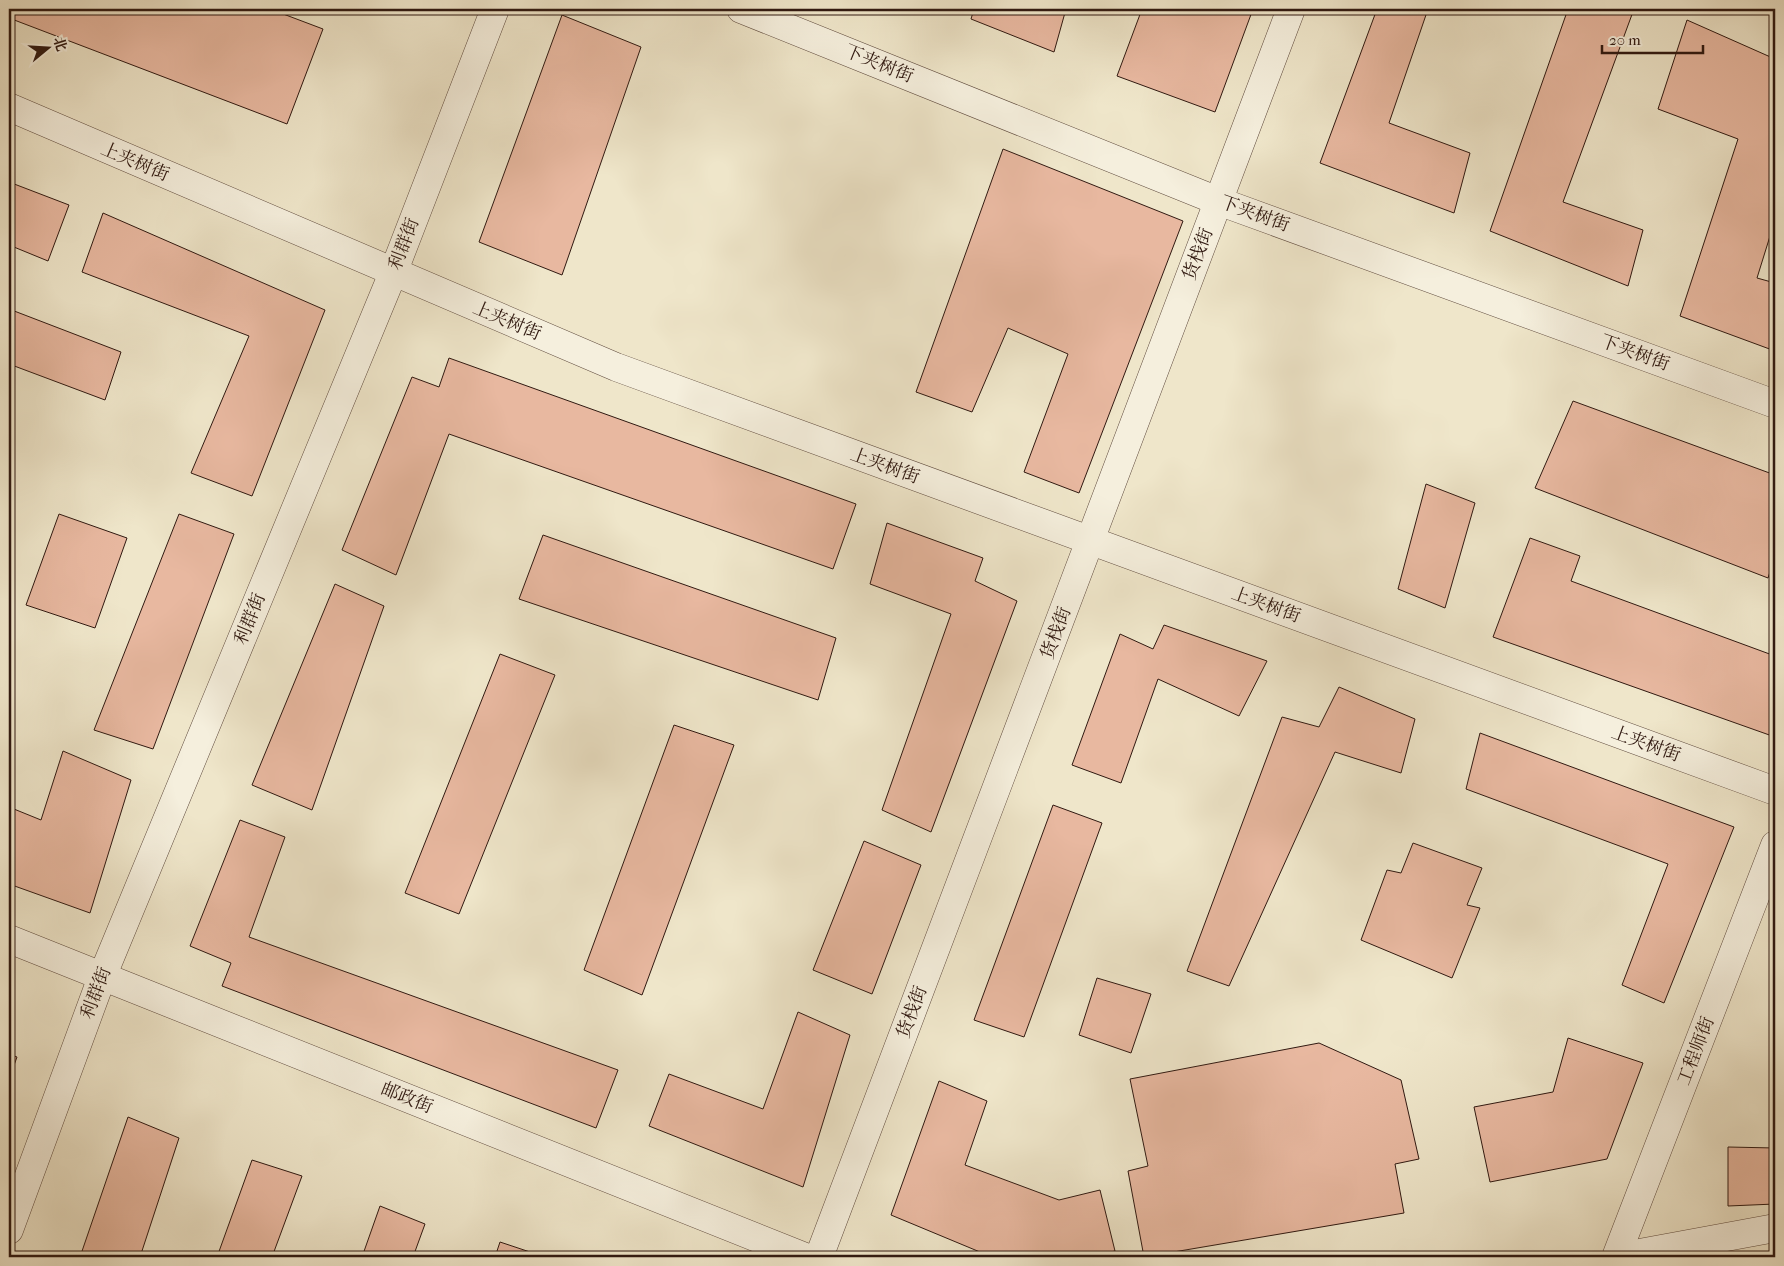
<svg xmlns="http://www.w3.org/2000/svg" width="1784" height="1266" viewBox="0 0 1784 1266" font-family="'IM FELL French Canon','Noto Serif SC',serif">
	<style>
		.building { fill: #e8b8a0; stroke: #301911 }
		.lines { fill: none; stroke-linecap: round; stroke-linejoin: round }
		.minor-casing { stroke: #604c3f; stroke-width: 29 }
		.minor { stroke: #f5efdd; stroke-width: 28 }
		.labels { text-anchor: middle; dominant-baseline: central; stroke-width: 4; stroke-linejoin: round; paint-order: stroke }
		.street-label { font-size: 18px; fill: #301911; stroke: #f5efdd }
	</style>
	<rect width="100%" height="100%" fill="#efe6ca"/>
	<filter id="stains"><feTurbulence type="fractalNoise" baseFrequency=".004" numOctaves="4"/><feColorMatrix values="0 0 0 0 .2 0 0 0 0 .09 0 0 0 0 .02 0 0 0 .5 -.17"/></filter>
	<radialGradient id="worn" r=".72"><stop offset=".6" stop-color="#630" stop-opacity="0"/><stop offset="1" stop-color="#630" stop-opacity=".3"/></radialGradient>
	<g class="building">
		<polygon points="9,9 270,9 323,29 287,124 9,18"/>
		<polygon points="974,9 1066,9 1054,52 971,19"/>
		<polygon points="1142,9 1253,9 1215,112 1117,76"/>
		<polygon points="1377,9 1428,9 1389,123 1470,153 1454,213 1320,163"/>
		<polygon points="1568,9 1634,9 1563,202 1643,230 1628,286 1490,231"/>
		<polygon points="562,15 641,47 562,275 479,242"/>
		<polygon points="1687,20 1775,59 1775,220 1757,278 1775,283 1775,351 1680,316 1738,139 1658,109"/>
		<polygon points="1003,149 1183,221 1079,493 1024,472 1068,354 1008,328 972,412 916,392"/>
		<polygon points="9,182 69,205 48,261 9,245"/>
		<polygon points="103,213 325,310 252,496 191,473 249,336 82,272"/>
		<polygon points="9,309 121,352 105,400 9,364"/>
		<polygon points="449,358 856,504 833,569 449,434 396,575 342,550 412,377 439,387"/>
		<polygon points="1573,401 1775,475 1775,556 1768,578 1535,488"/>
		<polygon points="1426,484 1475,503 1445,608 1398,589"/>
		<polygon points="59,514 127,538 95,628 26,605"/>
		<polygon points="179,514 234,534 153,749 94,730"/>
		<polygon points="887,523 983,558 975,581 1017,601 931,832 882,810 951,614 870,584"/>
		<polygon points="543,535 836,638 818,700 519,599"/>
		<polygon points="1530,538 1580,556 1571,581 1775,656 1775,737 1493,637"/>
		<polygon points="335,584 384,606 312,810 252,785"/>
		<polygon points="1164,625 1267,661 1239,716 1158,679 1121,783 1072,765 1120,634 1153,649"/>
		<polygon points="500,654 555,675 459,914 405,893"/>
		<polygon points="1339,687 1415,719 1401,773 1335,752 1229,986 1187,971 1282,717 1319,727"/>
		<polygon points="674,725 734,745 642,995 584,970"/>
		<polygon points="1480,733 1734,827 1664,1003 1622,985 1668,864 1466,789"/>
		<polygon points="63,751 131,780 90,913 9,884 9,807 41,820"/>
		<polygon points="1053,805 1102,823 1024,1037 974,1020"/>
		<polygon points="240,820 285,837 249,937 618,1070 596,1128 222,986 231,963 190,946"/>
		<polygon points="864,841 921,865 872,994 813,970"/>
		<polygon points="1413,843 1482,868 1467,905 1480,908 1452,978 1361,940 1387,870 1401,873"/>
		<polygon points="1097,978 1151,994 1131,1053 1079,1035"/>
		<polygon points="798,1012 850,1035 803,1187 649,1126 669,1074 763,1109"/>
		<polygon points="1568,1038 1643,1063 1607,1159 1490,1182 1474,1107 1553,1092"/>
		<polygon points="1319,1043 1401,1080 1419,1159 1395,1164 1404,1213 1144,1257 1128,1171 1148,1166 1130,1079"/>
		<polygon points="9,1054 17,1057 9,1079"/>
		<polygon points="939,1081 987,1101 965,1165 1059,1200 1100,1190 1115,1251 1087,1257 992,1257 891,1215"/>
		<polygon points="128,1117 179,1138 140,1257 80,1257"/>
		<polygon points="1728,1147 1775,1148 1775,1204 1728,1206"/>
		<polygon points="252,1160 302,1176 272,1257 217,1257"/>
		<polygon points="380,1206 425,1224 413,1257 362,1257"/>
		<polygon points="500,1242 545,1257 495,1257"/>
	</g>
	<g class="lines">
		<defs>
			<g id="minor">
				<polyline points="741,9 1218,201 1775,404"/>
				<polyline points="9,107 616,367 1775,791"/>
				<polyline points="9,939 805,1257"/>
				<polyline points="9,1230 102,977 393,273 495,9"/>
				<polyline points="819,1257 1291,9"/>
				<polyline points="1616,1257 1775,845"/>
				<polyline points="1618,1257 1775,1228"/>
			</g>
		</defs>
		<use href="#minor" class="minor-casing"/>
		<use href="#minor" class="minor"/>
	</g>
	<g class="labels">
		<g class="street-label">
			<text transform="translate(879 64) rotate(22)">下夹树街</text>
			<text transform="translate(135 162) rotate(23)">上夹树街</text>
			<text transform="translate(1255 214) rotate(20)">下夹树街</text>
			<text transform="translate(404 244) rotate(-69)">利群街</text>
			<text transform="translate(1198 254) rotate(-69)">货栈街</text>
			<text transform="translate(507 321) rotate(23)">上夹树街</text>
			<text transform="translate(1635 353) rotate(20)">下夹树街</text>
			<text transform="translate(885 466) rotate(20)">上夹树街</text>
			<text transform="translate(1266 605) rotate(20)">上夹树街</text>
			<text transform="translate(250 619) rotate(-68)">利群街</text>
			<text transform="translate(1056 633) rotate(-69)">货栈街</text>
			<text transform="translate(1646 744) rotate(20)">上夹树街</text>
			<text transform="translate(96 993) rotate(-69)">利群街</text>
			<text transform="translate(912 1012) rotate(-69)">货栈街</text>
			<text transform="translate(1696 1051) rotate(-69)">工程师街</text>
			<text transform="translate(407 1098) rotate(22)">邮政街</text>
		</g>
	</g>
	<rect width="1784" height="1266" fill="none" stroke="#efe6ca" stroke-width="30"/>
	<rect x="10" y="10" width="1764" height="1246" fill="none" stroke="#301911" stroke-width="2.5"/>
	<rect x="15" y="15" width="1754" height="1236" fill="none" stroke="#301911"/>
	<g transform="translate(48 48) rotate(72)" stroke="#f5efdd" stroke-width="4" paint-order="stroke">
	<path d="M0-4L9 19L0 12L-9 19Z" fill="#301911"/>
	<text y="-8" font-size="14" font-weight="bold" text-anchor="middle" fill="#301911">北</text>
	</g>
	<path d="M1602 45v8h101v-8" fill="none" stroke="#301911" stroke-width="2.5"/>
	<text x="1609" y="45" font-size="15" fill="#301911" stroke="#f5efdd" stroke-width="4" paint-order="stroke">20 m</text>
	<rect width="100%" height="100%" filter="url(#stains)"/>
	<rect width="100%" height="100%" fill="url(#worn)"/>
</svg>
